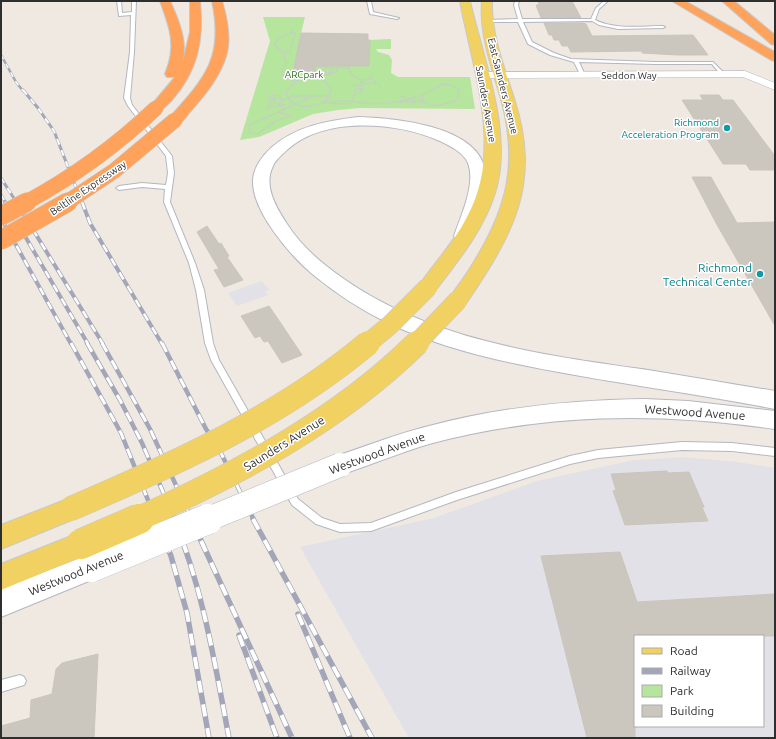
<svg xmlns="http://www.w3.org/2000/svg" width="776" height="739" viewBox="0 0 776 739" font-family="Ubuntu,sans-serif">
	<style>
		.industrial { fill: #e3e1e8; fill-rule: evenodd }
		.green { fill: #b6e59e }
		.building { fill: #cbc7bf; stroke: #cbc5ba }
		.lines { fill: none; stroke-linecap: round; stroke-linejoin: round }
		.lane-casing { stroke: #b4b7c1; stroke-width: 2 }
		.street-casing { stroke: #b4b7c1; stroke-width: 1 }
		.secondary-casing { stroke: #b4b7c1; stroke-width: 2 }
		.primary-casing { stroke: #c9c9c9; stroke-width: 2 }
		.highway-casing { stroke: #c9c9c9; stroke-width: 2 }
		.path { stroke: #c9c9c9; stroke-width: 1.5; stroke-dasharray: 1.5 1; stroke-linecap: butt }
		.lane { fill: #fff; fill-rule: evenodd }
		.street { fill: #fff; fill-rule: evenodd }
		.secondary { fill: #fff; fill-rule: evenodd }
		.primary { fill: #f2d163; fill-rule: evenodd }
		.highway { fill: #ffa35c; fill-rule: evenodd }
		.rail-far4-casing { stroke: #a3a6b8; stroke-width: 2.5 }
		.rail-far3-casing { stroke: #a3a6b8; stroke-width: 3 }
		.rail-far2-casing { stroke: #a3a6b8; stroke-width: 4 }
		.rail-far1-casing { stroke: #a3a6b8; stroke-width: 4.5 }
		.rail-casing { stroke: #a3a6b8; stroke-width: 5.5 }
		.rail-far4 { stroke: #fff; stroke-width: 1.5; stroke-dasharray: 5; stroke-linecap: butt }
		.rail-far3 { stroke: #fff; stroke-width: 2; stroke-dasharray: 6; stroke-linecap: butt }
		.rail-far2 { stroke: #fff; stroke-width: 2.5; stroke-dasharray: 8; stroke-linecap: butt }
		.rail-far1 { stroke: #fff; stroke-width: 3; stroke-dasharray: 10; stroke-linecap: butt }
		.rail { stroke: #fff; stroke-width: 4; stroke-dasharray: 12; stroke-linecap: butt }
		.secondary-bridge-far1-casing { stroke: #b4b7c1; stroke-width: 25; stroke-linecap: butt }
		.secondary-bridge-casing { stroke: #b4b7c1; stroke-width: 31; stroke-linecap: butt }
		.primary-bridge-far2-casing { stroke: #c9c9c9; stroke-width: 20; stroke-linecap: butt }
		.primary-bridge-far1-casing { stroke: #c9c9c9; stroke-width: 25; stroke-linecap: butt }
		.primary-bridge-casing { stroke: #c9c9c9; stroke-width: 31; stroke-linecap: butt }
		.highway-bridge-far1-casing { stroke: #c9c9c9; stroke-width: 16; stroke-linecap: butt }
		.highway-bridge-casing { stroke: #c9c9c9; stroke-width: 20; stroke-linecap: butt }
		.secondary-bridge-far1 { stroke: #fff; stroke-width: 24 }
		.secondary-bridge { stroke: #fff; stroke-width: 30 }
		.primary-bridge-far2 { stroke: #f2d163; stroke-width: 19 }
		.primary-bridge-far1 { stroke: #f2d163; stroke-width: 24 }
		.primary-bridge { stroke: #f2d163; stroke-width: 30 }
		.highway-bridge-far1 { stroke: #ffa35c; stroke-width: 15 }
		.highway-bridge { stroke: #ffa35c; stroke-width: 19 }
		.culture-dot { fill: #0f9aa8; stroke: #fff; stroke-width: 1.5 }
		.labels { text-anchor: middle; dominant-baseline: central; stroke-width: 3; stroke-linejoin: round; paint-order: stroke }
		.far-park-label { font-size: 10px; fill: #2c6e1b; stroke: #fff }
		.far-street-label { font-size: 10px; fill: #2e2e2e; stroke: #fff }
		.far-culture-label { font-size: 10px; fill: #0d838f; stroke: #fff; text-anchor: end }
		.culture-label { font-size: 12px; fill: #0d838f; stroke: #fff; text-anchor: end }
		.street-label { font-size: 12px; fill: #2e2e2e; stroke: #fff }
	</style>
	<rect width="100%" height="100%" fill="#efe9e1"/>
	<g class="industrial">
		<polygon points="262,281 269,290 265,292 268,295 237,306 228,293"/>
		<path d="M684 457 737 462 775 468V738H409L300 547 434 518 537 481 634 460ZM635 636H763V726H635Z"/>
	</g>
	<polygon class="green" points="263,17 305,17 301,33 368,34 368,40 391,39 391,49 376,49 378,52 389,55 392,60 391,73 398,77 470,77 475,109 360,108 338,110 313,114 259,137 240,140 270,41"/>
	<g class="building">
		<polygon points="538,1 572,1 581,18 541,18 536,5 539,5"/>
		<polygon points="544,23 583,23 586,24 592,36 693,35 708,55 677,55 642,53 642,51 571,52 568,46 562,46 559,40 554,40 552,35 549,35"/>
		<polygon points="301,33 368,34 368,40 370,40 369,66 316,66 315,73 293,73"/>
		<polygon points="700,95 719,95 723,100 733,100 775,156 775,170 750,170 746,164 723,164 682,100 703,100"/>
		<polygon points="692,177 711,177 737,223 775,222 775,326 716,223"/>
		<polygon points="207,226 219,244 221,243 229,256 227,257 243,280 224,287 214,270 219,269 197,232"/>
		<polygon points="269,306 282,325 302,355 282,363 268,341 264,342 260,336 255,338 241,316"/>
		<polygon points="667,471 668,473 689,472 704,507 702,507 708,521 625,525 613,491 616,490 611,474"/>
		<polygon points="620,552 637,602 775,594 775,636 635,636 635,738 587,738 541,556"/>
		<polygon points="98,654 94,738 1,738 1,726 30,718 31,700 52,694 56,669 62,663"/>
	</g>
	<g class="lines">
		<defs>
			<g id="lane">
				<polygon points="117,1 121,1 122,13 132,12 132,1 136,1 134,52 130,98 132,105 172,156 174,173 170,202 195,263 204,290 213,343 219,360 298,499 322,518 340,524 371,523 456,492 570,456 598,450 682,442 732,443 775,448 775,456 732,451 682,450 598,458 570,464 457,500 371,531 340,532 316,524 292,505 211,360 205,343 196,290 189,263 164,202 165,189 142,187 119,190 116,188 119,186 142,183 166,185 168,173 166,156 128,106 124,98 130,52 131,15 119,16"/>
				<polygon points="367,1 371,1 373,12 399,18 397,19 370,14"/>
				<path d="M515 1H519L518 5 522 19H591L596 8 604 1H608L599 9 595 20C616 30 640 26 663 26L665 27 663 28 618 29 599 25 592 21 523 22 532 42 554 53 571 59 655 62H713L725 74 721 75 712 64H655L579 62 585 75 581 76 574 62 550 55 528 44 518 22H487L485 21 487 20 518 19 514 5Z"/>
				<polygon points="20,675 24,677 26,681 24,685 1,692 1,680"/>
			</g>
			<polygon id="street" points="745,71 775,83 775,90 743,77 481,78 476,75 481,72"/>
			<g id="secondary">
				<path d="M358 117C393 118 477 125 485 170 489 192 478 216 472 236L469 240 463 241 457 240 454 236C461 215 476 185 468 163 463 152 450 146 440 141 397 122 326 116 288 149 282 155 276 159 273 166 263 186 276 207 287 224 301 246 322 264 344 279 433 341 543 355 648 370 690 377 733 384 775 391V409C709 396 642 387 575 375 511 364 443 350 384 321 360 309 337 294 316 277 293 259 252 212 253 181 253 168 263 155 272 147 297 126 326 121 358 117Z"/>
				<path d="M645 399 688 401 775 411V429C656 412 546 413 429 444 399 453 370 465 340 475L331 472 328 465 331 458C364 447 396 434 429 426 500 407 572 400 645 399Z"/>
				<polygon points="91,554 101,558 105,567 101,576 1,617 1,589"/>
			</g>
			<g id="primary">
				<path d="M460 1H470C483 59 514 134 495 193 484 229 458 261 435 291L428 293 421 291 418 287C434 263 454 243 467 217 504 149 473 72 460 1Z"/>
				<path d="M482 1H492C491 34 504 67 514 98 542 185 513 234 465 305L458 306 451 305 448 300C456 288 465 277 472 265 507 209 519 164 501 99 492 68 479 34 482 1Z"/>
				<polygon points="70,498 79,501 83,509 79,517 1,549 1,525"/>
				<polygon points="81,532 91,535 95,544 91,553 1,590 1,564"/>
			</g>
			<g id="highway">
				<path d="M160 1H170C179 21 187 40 183 61L190 32V1H200C204 40 198 71 171 101 165 107 161 113 151 111L149 108 175 77H167L165 74C177 46 170 28 160 1Z"/>
				<path d="M212 1H222C227 18 231 36 227 53 221 76 205 95 189 113 187 116 183 122 179 123 176 125 173 124 170 123L168 120 170 117C206 77 224 57 212 1Z"/>
				<polygon points="672,1 685,1 775,52 775,61 771,60"/>
				<polygon points="722,1 734,1 775,35 775,45 771,44"/>
			</g>
		</defs>
		<use href="#lane" class="lane-casing"/>
		<use href="#street" class="street-casing"/>
		<use href="#secondary" class="secondary-casing"/>
		<use href="#primary" class="primary-casing"/>
		<use href="#highway" class="highway-casing"/>
		<g class="path">
			<polyline points="292,29 291,33 278,38 275,45 283,53 287,64 282,69 283,75 294,81"/>
			<polyline points="284,52 290,52 295,33 291,33"/>
			<path d="M349 66C349 75 354 77 362 80"/>
			<polyline points="326,67 324,73 331,73 332,67"/>
			<polyline points="337,68 336,72 331,73 331,75 324,75 322,72 319,72 320,67 349,68"/>
			<path d="M309 77 322 79 332 89 326 101C312 108 291 111 286 92L296 81Z"/>
			<polygon points="370,79 374,80 375,82 367,84 361,82"/>
			<polyline points="370,79 372,75"/>
			<polyline points="375,83 379,84 380,88"/>
			<path d="M443 84 452 85 459 90 458 99C448 104 423 112 422 95Z"/>
			<polyline points="353,86 362,84"/>
			<path d="M360 88 356 89 352 101C376 106 399 103 422 95"/>
			<polyline points="360,93 363,89 360,88 364,84"/>
			<polyline points="401,96 407,98"/>
			<polyline points="407,100 422,100"/>
			<polyline points="326,101 352,101"/>
			<polyline points="397,102 424,102"/>
			<polyline points="322,103 350,104 352,101"/>
			<rect x="279" y="104" width="5" height="2"/>
			<polyline points="279,106 273,106 276,98 273,98 270,108 267,108 271,95 280,96 281,101 292,96 329,96"/>
			<polygon points="279,112 291,116 275,121 258,134 250,133 249,126 251,124"/>
			<polyline points="279,112 310,97"/>
		</g>
		<use href="#lane" class="lane"/>
		<use href="#street" class="street"/>
		<use href="#secondary" class="secondary"/>
		<use href="#primary" class="primary"/>
		<use href="#highway" class="highway"/>
		<defs>
			<polyline id="rail-far4" points="1,55 16,82 23,91"/>
			<g id="rail-far3">
				<polyline points="23,90 38,108 54,131 82,203"/>
				<polyline points="1,178 17,203"/>
				<polyline points="1,195 6,203"/>
			</g>
			<g id="rail-far2">
				<polyline points="5,202 88,344"/>
				<polyline points="16,202 103,344"/>
				<polyline points="82,202 90,223 162,344"/>
				<polyline points="1,218 71,344"/>
			</g>
			<g id="rail-far1">
				<polyline points="71,343 121,433 156,520"/>
				<polyline points="87,343 120,400 142,443 175,520"/>
				<polyline points="102,343 150,429 192,520"/>
				<polyline points="162,343 206,429 219,449 254,520"/>
			</g>
			<g id="rail">
				<polyline points="156,519 171,556 187,613 209,738"/>
				<path d="M174 519C203 589 215 664 229 738"/>
				<polyline points="191,519 292,738"/>
				<polyline points="253,519 372,738"/>
				<polyline points="298,614 350,738"/>
				<polyline points="239,635 277,738"/>
			</g>
		</defs>
		<use href="#rail-far4" class="rail-far4-casing"/>
		<use href="#rail-far3" class="rail-far3-casing"/>
		<use href="#rail-far2" class="rail-far2-casing"/>
		<use href="#rail-far1" class="rail-far1-casing"/>
		<use href="#rail" class="rail-casing"/>
		<use href="#rail-far4" class="rail-far4"/>
		<use href="#rail-far3" class="rail-far3"/>
		<use href="#rail-far2" class="rail-far2"/>
		<use href="#rail-far1" class="rail-far1"/>
		<use href="#rail" class="rail"/>
		<defs>
			<polyline id="secondary-bridge-far1" points="206,520 340,465"/>
			<polyline id="secondary-bridge" points="91,567 208,519"/>
			<g id="primary-bridge-far2">
				<polyline points="367,344 390,325 428,287"/>
				<polyline points="416,344 458,300"/>
			</g>
			<g id="primary-bridge-far1">
				<path d="M70 509C175 464 280 417 368 343"/>
				<path d="M136 520C237 474 338 421 417 343"/>
			</g>
			<polyline id="primary-bridge" points="81,544 139,519"/>
			<g id="highway-bridge-far1">
				<path d="M25 203C73 177 116 146 156 108"/>
				<polyline points="66,203 114,171 175,120"/>
			</g>
			<g id="highway-bridge">
				<polyline points="1,216 27,202"/>
				<polyline points="1,240 68,202"/>
			</g>
		</defs>
		<use href="#secondary-bridge-far1" class="secondary-bridge-far1-casing"/>
		<use href="#secondary-bridge" class="secondary-bridge-casing"/>
		<use href="#primary-bridge-far2" class="primary-bridge-far2-casing"/>
		<use href="#primary-bridge-far1" class="primary-bridge-far1-casing"/>
		<use href="#primary-bridge" class="primary-bridge-casing"/>
		<use href="#highway-bridge-far1" class="highway-bridge-far1-casing"/>
		<use href="#highway-bridge" class="highway-bridge-casing"/>
		<use href="#secondary-bridge-far1" class="secondary-bridge-far1"/>
		<use href="#secondary-bridge" class="secondary-bridge"/>
		<use href="#primary-bridge-far2" class="primary-bridge-far2"/>
		<use href="#primary-bridge-far1" class="primary-bridge-far1"/>
		<use href="#primary-bridge" class="primary-bridge"/>
		<use href="#highway-bridge-far1" class="highway-bridge-far1"/>
		<use href="#highway-bridge" class="highway-bridge"/>
	</g>
	<g class="culture-dot">
		<circle cx="727" cy="128" r="4"/>
		<circle cx="760" cy="274" r="4"/>
	</g>
	<g class="labels">
		<g class="far-park-label">
			<text x="304" y="74">ARCpark</text>
		</g>
		<g class="far-street-label">
			<text x="629" y="75">Seddon Way</text>
			<text transform="translate(503 86) rotate(76)">East Saunders Avenue</text>
			<text transform="translate(486 104) rotate(80)">Saunders Avenue</text>
			<text transform="translate(88 188) rotate(-34)">Beltline Expressway</text>
		</g>
		<g class="far-culture-label">
			<text x="719" y="122">Richmond<tspan x="719" dy="12">Acceleration Program</tspan></text>
		</g>
		<g class="culture-label">
			<text x="752" y="267">Richmond<tspan x="752" dy="14">Technical Center</tspan></text>
		</g>
		<g class="street-label">
			<text transform="translate(695 412) rotate(4)">Westwood Avenue</text>
			<text transform="translate(284 443) rotate(-32)">Saunders Avenue</text>
			<text transform="translate(377 453) rotate(-20)">Westwood Avenue</text>
			<text transform="translate(76 573) rotate(-22)">Westwood Avenue</text>
		</g>
	</g>
	<rect width="776" height="739" fill="none" stroke="#2e2e2e" stroke-width="4"/>
	<rect x="634" y="635" width="130" height="92" fill="#ffffff" stroke="#ababab"/>
	<rect x="642" y="648" width="20" height="6" fill="#f2d163" stroke="#ababab"/>
	<text x="670" y="655" font-size="12" fill="#2e2e2e">Road</text>
	<rect x="642" y="668" width="20" height="6" fill="#a3a6b8" stroke="#ababab"/>
	<text x="670" y="675" font-size="12" fill="#2e2e2e">Railway</text>
	<rect x="642" y="685" width="20" height="12" fill="#b6e59e" stroke="#ababab"/>
	<text x="670" y="695" font-size="12" fill="#2e2e2e">Park</text>
	<rect x="642" y="705" width="20" height="12" fill="#cbc7bf" stroke="#ababab"/>
	<text x="670" y="715" font-size="12" fill="#2e2e2e">Building</text>
</svg>
